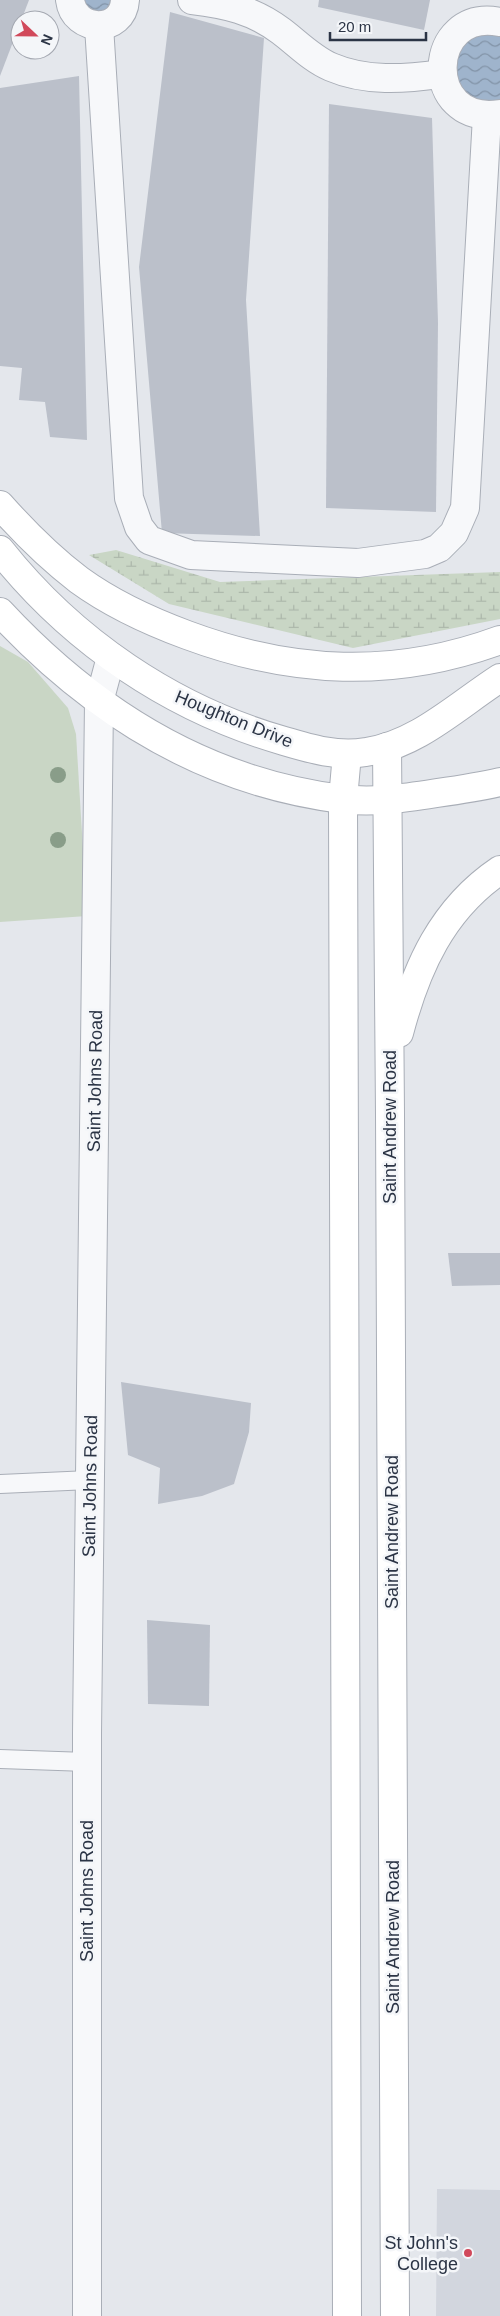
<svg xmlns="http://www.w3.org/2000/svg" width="500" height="2316" viewBox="0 0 500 2316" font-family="Helvetica,sans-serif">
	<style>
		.built { fill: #d2d6de }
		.green { fill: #c9d6c5 }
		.wetland { fill: url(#wetland-marsh) }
		.water { fill: url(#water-waves) }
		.building { fill: #bbc0ca }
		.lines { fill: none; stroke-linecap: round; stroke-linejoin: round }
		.service-casing { stroke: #a9aeb7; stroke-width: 20 }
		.minor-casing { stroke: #a9aeb7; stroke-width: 30 }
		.secondary-casing { stroke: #a9aeb7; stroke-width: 30 }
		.service { stroke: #f7f8fa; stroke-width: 18 }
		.minor { stroke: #f7f8fa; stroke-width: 28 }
		.secondary { stroke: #fff; stroke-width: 28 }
		.tree { fill: #899d89 }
		.poi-dot { fill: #d1495b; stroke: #f4f6f9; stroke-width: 2 }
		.labels { text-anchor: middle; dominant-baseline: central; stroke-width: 5; stroke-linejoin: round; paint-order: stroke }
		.street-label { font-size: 18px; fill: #2b3445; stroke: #f4f6f9 }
		.poi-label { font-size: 18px; fill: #2b3445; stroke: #f4f6f9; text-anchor: end }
	</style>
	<defs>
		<pattern id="wetland-marsh" width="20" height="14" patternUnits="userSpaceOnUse" patternTransform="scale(1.25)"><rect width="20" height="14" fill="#c9d6c5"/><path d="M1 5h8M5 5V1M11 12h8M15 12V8" fill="none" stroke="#adb8ab"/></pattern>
		<pattern id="water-waves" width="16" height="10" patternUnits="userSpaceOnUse" patternTransform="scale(1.25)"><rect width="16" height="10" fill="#9fb4cc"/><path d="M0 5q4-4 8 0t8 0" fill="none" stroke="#8293a7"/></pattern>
	</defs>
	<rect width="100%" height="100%" fill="#e4e7ec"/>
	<polygon class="built" points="437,2189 500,2190 500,2316 436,2316"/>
	<polygon class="green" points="0,646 28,662 68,708 76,734 87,916 0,922"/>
	<polygon class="wetland" points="116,550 220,582 500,572 500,619 353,648 169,604 89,555"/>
	<g class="water">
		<polygon points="75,0 120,0 93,20"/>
		<polygon points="500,30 500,105 463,102 452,47 470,31"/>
	</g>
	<g class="building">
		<polygon points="0,0 29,0 0,76"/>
		<polygon points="319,0 430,0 424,30 318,7"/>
		<polygon points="170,12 264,38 246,300 260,536 162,533 139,267"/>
		<polygon points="79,76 87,440 50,437 45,402 19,400 22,368 0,366 0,88"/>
		<polygon points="329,104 432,118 438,323 436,512 326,508"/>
		<polygon points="448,1253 500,1253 500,1285 452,1286"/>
		<polygon points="121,1382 251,1403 249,1432 234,1484 202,1496 158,1504 160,1468 128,1455"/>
		<polygon points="147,1620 210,1625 209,1706 148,1704"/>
	</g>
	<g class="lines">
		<defs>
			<g id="service">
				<polyline points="0,1484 90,1480"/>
				<polyline points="0,1759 87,1762"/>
			</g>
			<g id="minor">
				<path d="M70 0C74 33 123 34 125 0"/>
				<path d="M192 0C226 4 253 10 281 31 297 43 312 59 331 67 366 82 404 79 441 74"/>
				<path d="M500 22C426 7 421 126 500 114"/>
				<polyline points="99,26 129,498 139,527 149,540 191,555 358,563 425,554 439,548 454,533 465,508 487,116"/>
				<polyline points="87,2316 87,1734 99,702 111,657"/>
			</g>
			<g id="secondary">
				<path d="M0 505C24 532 50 558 79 580 112 604 149 621 187 635 292 674 394 679 500 640"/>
				<path d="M0 550C72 641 172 709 284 741 311 749 338 757 366 752 417 745 458 705 500 678"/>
				<path d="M0 612C93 712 205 782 342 799 374 803 405 798 437 793 458 790 479 787 500 782"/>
				<polyline points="387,747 390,1114 395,2316"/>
				<polyline points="347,754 343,799 347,2316"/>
				<path d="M399 1033C416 968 442 909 500 870"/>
			</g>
		</defs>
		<use href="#service" class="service-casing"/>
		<use href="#minor" class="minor-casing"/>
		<use href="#secondary" class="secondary-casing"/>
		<use href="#service" class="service"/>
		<use href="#minor" class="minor"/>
		<use href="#secondary" class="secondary"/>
	</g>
	<g class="tree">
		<circle cx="58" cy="775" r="8"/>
		<circle cx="58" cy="840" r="8"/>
	</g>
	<circle class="poi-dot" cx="468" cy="2253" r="5"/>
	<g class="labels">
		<g class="street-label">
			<text transform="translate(234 719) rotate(22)">Houghton Drive</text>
			<text transform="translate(95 1081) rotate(-89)">Saint Johns Road</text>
			<text transform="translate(390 1127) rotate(-90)">Saint Andrew Road</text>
			<text transform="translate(90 1486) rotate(-89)">Saint Johns Road</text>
			<text transform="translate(392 1532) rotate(-90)">Saint Andrew Road</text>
			<text transform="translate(87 1891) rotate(-90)">Saint Johns Road</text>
			<text transform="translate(393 1937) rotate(-90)">Saint Andrew Road</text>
		</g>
		<g class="poi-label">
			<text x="458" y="2243">St John's<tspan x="458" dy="21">College</tspan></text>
		</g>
	</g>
	<g transform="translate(35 35) rotate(112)"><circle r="24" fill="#f4f6f9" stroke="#a4a8b1"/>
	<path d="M0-4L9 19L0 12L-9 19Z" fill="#d1495b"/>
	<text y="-8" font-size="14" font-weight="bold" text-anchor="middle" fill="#2b3445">N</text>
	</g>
	<path d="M330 32v8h96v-8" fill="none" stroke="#2b3445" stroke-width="2.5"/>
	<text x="338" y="32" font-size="15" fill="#2b3445" stroke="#f4f6f9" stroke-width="4" paint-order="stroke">20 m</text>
</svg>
